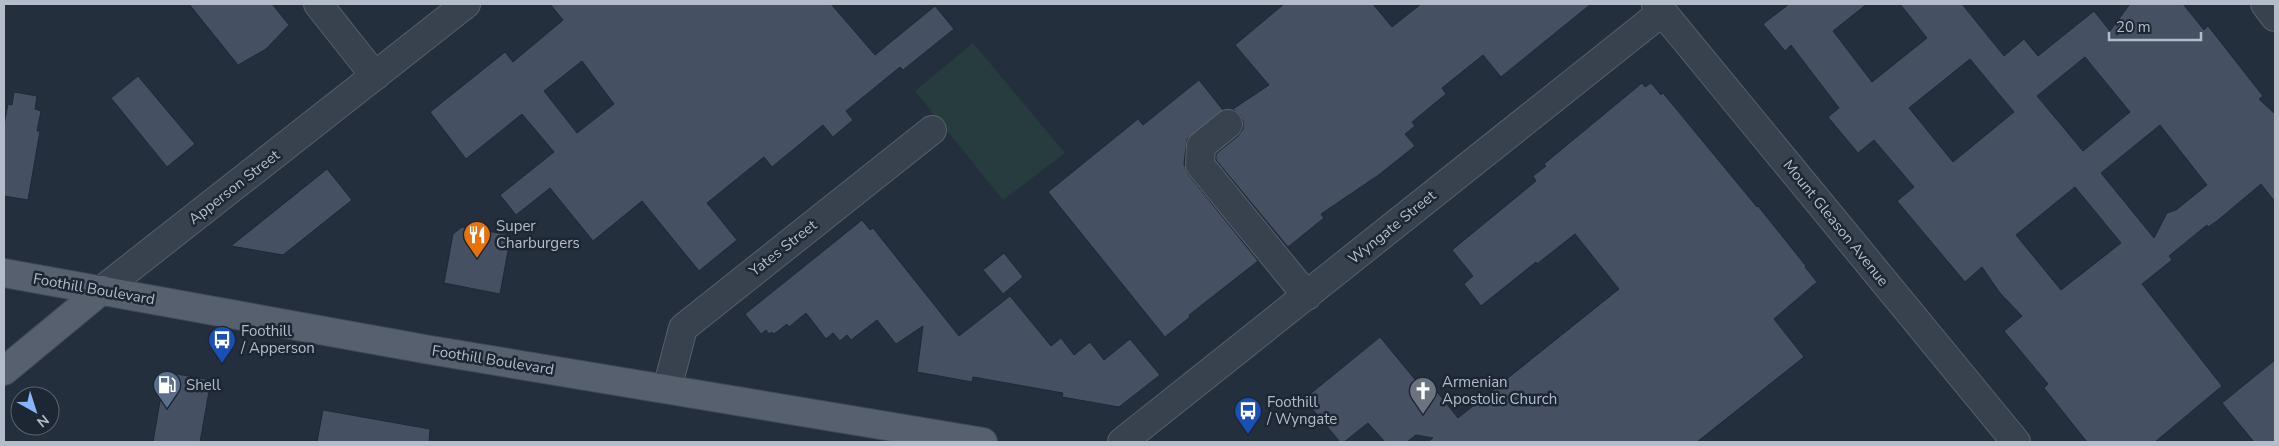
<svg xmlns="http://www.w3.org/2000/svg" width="2279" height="446" viewBox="0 0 2279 446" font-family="'Nunito Sans',sans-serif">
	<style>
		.green { fill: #263c3f }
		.building { fill: #455162; stroke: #1f2835; fill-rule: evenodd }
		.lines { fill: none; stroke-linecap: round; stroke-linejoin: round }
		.minor-casing { stroke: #565f6c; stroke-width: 30 }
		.major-casing { stroke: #414a57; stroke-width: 30 }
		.minor { stroke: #38414e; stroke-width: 28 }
		.major { stroke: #56606e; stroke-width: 28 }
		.labels { text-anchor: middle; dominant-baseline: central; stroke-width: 5; stroke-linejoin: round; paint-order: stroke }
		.street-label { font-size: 15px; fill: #b4bcc9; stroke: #1d2633 }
		.poi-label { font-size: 15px; fill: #b4bcc9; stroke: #1d2633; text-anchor: start }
	</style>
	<rect width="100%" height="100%" fill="#242f3e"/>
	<polygon class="green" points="973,43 1065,153 1003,200 915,91"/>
	<g class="building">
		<polygon points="189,4 272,4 289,25 266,49 238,65"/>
		<path d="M550 4H831L875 55 935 6 954 29 903 70 900 67 846 111 853 120 833 137 823 125 772 167 764 157 707 203 737 240 699 271 642 201 593 241 550 188 516 215 500 195 554 152 522 114 466 159 430 112 505 52 513 62 563 20ZM582 61 614 104 577 133 544 91Z"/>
		<polygon points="1284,4 1373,4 1392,27 1421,4 1591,4 1501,77 1483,55 1442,88 1446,94 1412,122 1415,126 1405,134 1415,146 1380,174 1321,214 1324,218 1288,247 1216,160 1216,154 1238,136 1243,129 1243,121 1240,115 1233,109 1269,85 1235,45"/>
		<path d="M1789 4H1867L1833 31 1872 82 1927 38 1900 4H1962L2004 56 2024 39 2038 56 2094 11 2110 31 2130 4H2183L2204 30 2208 26 2263 96 2259 99 2275 114V202L2261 184 2217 221 2208 227 2207 225 2169 256 2172 260 2142 284 2222 386 2155 442H2087L2044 388 2048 384 2004 331 2022 316 2000 293 1982 267 1965 282 1897 201 1914 187 1874 140 1858 153 1828 117 1839 108 1791 45 1785 51 1763 24ZM2085 57 2130 112 2083 151 2037 96ZM1970 59 2014 112 1953 162 1909 108ZM2160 125 2207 185 2176 210 2167 213 2154 238 2101 173ZM2075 187 2121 243 2061 290 2016 235Z"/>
		<polygon points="138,76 195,144 167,167 111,98"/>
		<polygon points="1199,80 1223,110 1187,139 1184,164 1188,174 1258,261 1189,315 1190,317 1165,337 1048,192 1138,119 1143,125"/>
		<polygon points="1642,83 1645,87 1651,83 1661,95 1663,93 1757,207 1758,206 1806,266 1805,267 1817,282 1774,319 1804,357 1697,442 1428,442 1433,438 1416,435 1407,442 1385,442 1368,423 1344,442 1340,442 1304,399 1380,337 1422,388 1429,382 1458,418 1619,289 1575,234 1537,264 1536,262 1481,306 1464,284 1473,276 1452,250 1536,181 1533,176 1546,166 1544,164"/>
		<polygon points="14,92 37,96 35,109 41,111 37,131 40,131 28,200 4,196 4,125 8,104 12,105"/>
		<polygon points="327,169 352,200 283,255 231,246"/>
		<polygon points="862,220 870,230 873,228 959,336 1010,296 1051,346 1061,338 1074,355 1090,342 1104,360 1130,339 1160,375 1119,407 1062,397 1063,393 973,377 972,382 917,372 923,326 896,344 877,320 851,340 847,335 840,341 833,333 826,339 806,313 789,327 787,324 774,334 772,332 769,334 766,330 761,334 745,314"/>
		<polygon points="462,227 511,235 500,294 444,283 453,234"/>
		<polygon points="1004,253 1023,277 1003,294 983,270"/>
		<polygon points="2275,360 2275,442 2254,442 2222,403"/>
		<polygon points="165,372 211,380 200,442 153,442"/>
		<polygon points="323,410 430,429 429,442 317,442"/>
	</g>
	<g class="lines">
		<defs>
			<g id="minor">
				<polyline points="318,4 375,76"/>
				<polyline points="1656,4 2016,442"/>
				<polyline points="2265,4 2275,17"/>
				<polyline points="1228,124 1201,146 1200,165 1307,296"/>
				<polyline points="102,290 466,4"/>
				<polyline points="667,389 683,328 932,130"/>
				<polyline points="1122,442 1662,12"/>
			</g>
			<g id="major">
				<polyline points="4,273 430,350 983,442"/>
				<polyline points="4,371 102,290"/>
			</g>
		</defs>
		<use href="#minor" class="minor-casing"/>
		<use href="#major" class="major-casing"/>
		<use href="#minor" class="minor"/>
		<use href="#major" class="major"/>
	</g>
	<defs>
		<symbol id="restaurant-pin" viewBox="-11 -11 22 30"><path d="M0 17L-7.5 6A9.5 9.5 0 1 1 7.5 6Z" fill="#e8710a" stroke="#1d2633"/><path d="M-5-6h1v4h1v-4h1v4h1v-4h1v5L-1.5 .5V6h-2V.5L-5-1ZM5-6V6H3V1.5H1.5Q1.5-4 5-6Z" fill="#fff"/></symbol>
		<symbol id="bus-pin" viewBox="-11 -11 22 30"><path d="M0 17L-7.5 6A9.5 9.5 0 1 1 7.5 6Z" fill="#1a4fb4" stroke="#1d2633"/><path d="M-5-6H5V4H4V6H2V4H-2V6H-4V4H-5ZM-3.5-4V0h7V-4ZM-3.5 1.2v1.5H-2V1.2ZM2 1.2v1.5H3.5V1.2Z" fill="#fff"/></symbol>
		<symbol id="fuel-pin" viewBox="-11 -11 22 30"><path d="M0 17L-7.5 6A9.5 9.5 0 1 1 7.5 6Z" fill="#5c6f8a" stroke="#1d2633"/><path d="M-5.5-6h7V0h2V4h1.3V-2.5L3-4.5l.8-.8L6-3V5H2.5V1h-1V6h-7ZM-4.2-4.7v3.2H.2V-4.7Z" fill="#fff"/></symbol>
		<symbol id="church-pin" viewBox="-11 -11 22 30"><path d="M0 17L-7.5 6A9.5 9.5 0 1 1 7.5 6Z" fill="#6b7280" stroke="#1d2633"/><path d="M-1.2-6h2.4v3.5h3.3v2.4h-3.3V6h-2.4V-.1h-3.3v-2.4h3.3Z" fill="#fff"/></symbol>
	</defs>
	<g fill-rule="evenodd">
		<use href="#restaurant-pin" x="461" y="219" width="32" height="43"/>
		<use href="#bus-pin" x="206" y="324" width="32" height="43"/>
		<use href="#fuel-pin" x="151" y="369" width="32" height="43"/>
		<use href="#church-pin" x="1407" y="375" width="32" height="43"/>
		<use href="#bus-pin" x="1232" y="395" width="32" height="43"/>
	</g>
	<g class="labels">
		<g class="street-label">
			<text transform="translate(234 187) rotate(-38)">Apperson Street</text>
			<text transform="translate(1836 223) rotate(51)">Mount Gleason Avenue</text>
			<text transform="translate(1392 227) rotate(-39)">Wyngate Street</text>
			<text transform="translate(783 248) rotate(-38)">Yates Street</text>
			<text transform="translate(94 289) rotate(10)">Foothill Boulevard</text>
			<text transform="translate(493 360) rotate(9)">Foothill Boulevard</text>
		</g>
		<g class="poi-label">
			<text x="496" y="226">Super<tspan x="496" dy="17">Charburgers</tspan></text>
			<text x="241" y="331">Foothill<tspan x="241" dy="17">/ Apperson</tspan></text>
			<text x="1442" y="382">Armenian<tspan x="1442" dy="17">Apostolic Church</tspan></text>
			<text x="186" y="385">Shell</text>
			<text x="1267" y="402">Foothill<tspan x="1267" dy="17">/ Wyngate</tspan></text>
		</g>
	</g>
	<rect width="2279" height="446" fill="none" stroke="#b4bcc9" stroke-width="10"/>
	<g transform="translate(35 411) rotate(141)"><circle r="24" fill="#1d2633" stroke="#59626f"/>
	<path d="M0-4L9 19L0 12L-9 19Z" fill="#8ab4f8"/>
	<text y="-8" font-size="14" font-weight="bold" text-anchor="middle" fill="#b4bcc9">N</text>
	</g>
	<path d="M2109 32v8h92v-8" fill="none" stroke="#b4bcc9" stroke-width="2.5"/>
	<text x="2116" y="32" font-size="15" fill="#b4bcc9" stroke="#1d2633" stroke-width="4" paint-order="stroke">20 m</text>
</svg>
